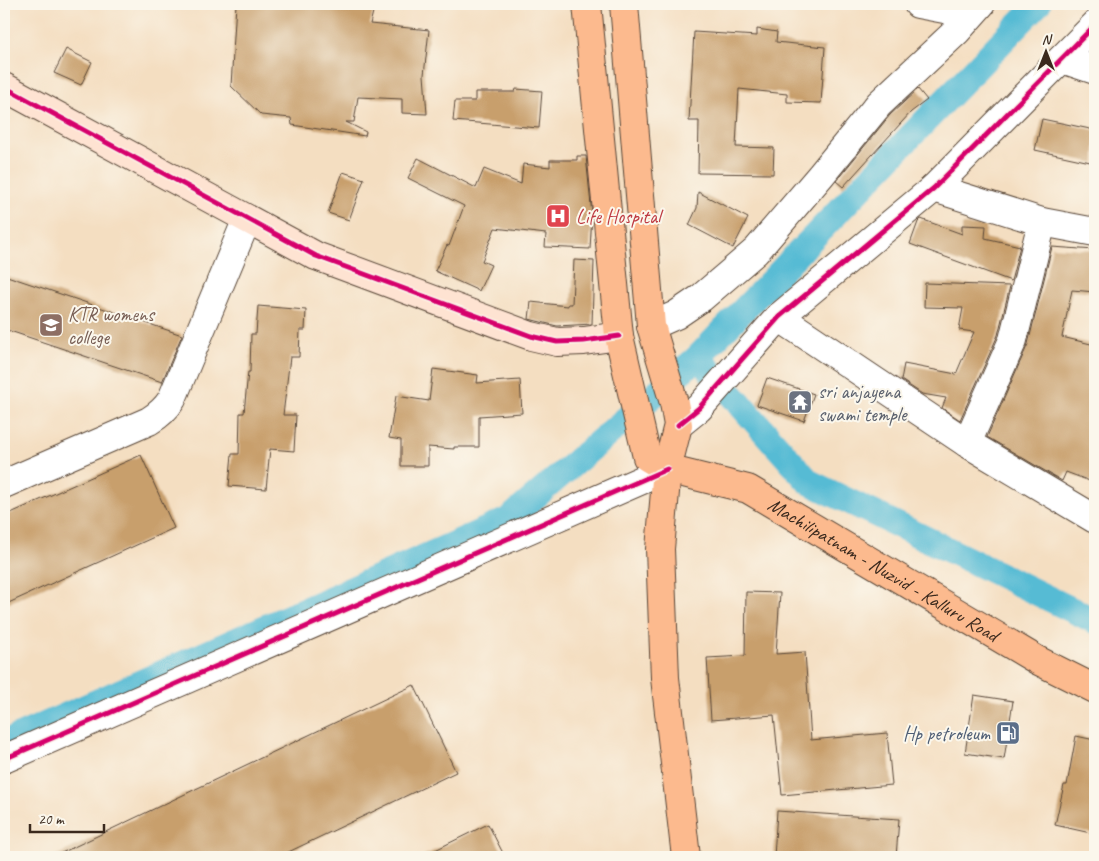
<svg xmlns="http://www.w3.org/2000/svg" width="1099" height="861" viewBox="0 0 1099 861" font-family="Caveat,sans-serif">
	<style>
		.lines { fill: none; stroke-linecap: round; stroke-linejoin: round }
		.canal { stroke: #56bbd4; stroke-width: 26 }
		.building { fill: #c89f6c }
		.street-casing { stroke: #574536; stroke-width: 30 }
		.secondary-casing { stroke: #574536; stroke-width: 30 }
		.highway-casing { stroke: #574536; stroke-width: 30 }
		.street { stroke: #fff; stroke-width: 28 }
		.secondary { stroke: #fee3d2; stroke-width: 28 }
		.highway { stroke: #fcba8e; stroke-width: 28 }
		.cycleway-casing { stroke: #fbf7ec; stroke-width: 8 }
		.cycleway { stroke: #d6006c; stroke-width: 5 }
		.labels { text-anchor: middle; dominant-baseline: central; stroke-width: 4; stroke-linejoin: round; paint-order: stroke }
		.health-label { font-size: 20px; fill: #be3a42; stroke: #fbf7ec; text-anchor: start }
		.education-label { font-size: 20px; fill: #785e54; stroke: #fbf7ec; text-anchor: start }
		.worship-label { font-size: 20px; fill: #5b616d; stroke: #fbf7ec; text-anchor: start }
		.street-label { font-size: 20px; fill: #3b2a1e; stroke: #fbf7ec }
		.service-label { font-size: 20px; fill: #4e5e75; stroke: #fbf7ec; text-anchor: end }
	</style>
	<rect width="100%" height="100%" fill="#fbf7ec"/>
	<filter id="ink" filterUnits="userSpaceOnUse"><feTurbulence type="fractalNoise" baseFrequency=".02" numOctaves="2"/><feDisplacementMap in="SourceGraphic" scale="10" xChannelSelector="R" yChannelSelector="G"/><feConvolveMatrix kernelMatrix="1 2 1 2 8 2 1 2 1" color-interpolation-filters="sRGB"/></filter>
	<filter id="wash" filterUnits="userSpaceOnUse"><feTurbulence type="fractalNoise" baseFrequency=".0096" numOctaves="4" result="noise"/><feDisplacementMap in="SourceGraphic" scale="20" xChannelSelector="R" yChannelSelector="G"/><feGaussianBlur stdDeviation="1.12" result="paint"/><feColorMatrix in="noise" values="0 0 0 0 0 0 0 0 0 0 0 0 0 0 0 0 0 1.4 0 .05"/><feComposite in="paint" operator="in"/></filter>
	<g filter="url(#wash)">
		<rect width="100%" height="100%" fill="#f4dec1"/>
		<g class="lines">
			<g class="canal">
				<polyline points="698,357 809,482 1095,621"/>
				<polyline points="4,743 508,520 698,357 1038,4"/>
			</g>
		</g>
		<g id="blocks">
			<g class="building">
				<polygon points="236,4 375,4 370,24 429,30 424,75 427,114 402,113 402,99 358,97 354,122 346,122 366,132 365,136 292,125 291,118 261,115 231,86"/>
				<polygon points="757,29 777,32 776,42 825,47 821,103 787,102 787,94 739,89 736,147 774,148 773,174 698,173 699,121 689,121 694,32 757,36"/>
				<polygon points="66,49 92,62 81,85 54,73"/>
				<polygon points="516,89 542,91 539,128 453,121 455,101 475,101 475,92 515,92"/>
				<polygon points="918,89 927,100 911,112 843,187 836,181 890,115"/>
				<polygon points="1042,119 1095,130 1095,163 1035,150"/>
				<polygon points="577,156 586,156 592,215 590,249 545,247 546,234 495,228 482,261 491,265 479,291 435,271 447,245 449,246 464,206 408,178 418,158 476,188 484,169 521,184 523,164 550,167 550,160 577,160"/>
				<polygon points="343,172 364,179 349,220 328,213"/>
				<polygon points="698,192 748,218 733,248 689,225 697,208"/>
				<polygon points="921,219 962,234 962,225 986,226 985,238 1020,246 1011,281 910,244 918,222"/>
				<polygon points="1052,247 1095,250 1095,292 1072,290 1062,337 1095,345 1095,483 1066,472 1062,481 987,437 1028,344"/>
				<polygon points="574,260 594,261 592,324 557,326 529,319 531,302 568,306 568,304 572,304"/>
				<polygon points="4,275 182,335 162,382 4,329"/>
				<polygon points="925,283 1010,286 998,335 960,420 942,408 946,398 922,394 901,380 904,364 956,374 974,332 959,330 963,308 924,307"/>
				<polygon points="258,306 306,310 305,330 300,330 299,357 290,357 283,415 296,415 294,451 270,449 266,489 229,486 232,454 239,454 240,413 244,413 248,372 250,372 251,334 256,334"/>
				<polygon points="433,369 478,375 477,383 520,380 522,413 479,416 479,447 454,447 454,449 428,447 428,466 401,466 401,440 389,438 396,396 429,401"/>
				<polygon points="767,378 814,394 804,421 757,405"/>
				<polygon points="141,455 174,528 4,605 4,516"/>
				<polygon points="746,592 780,593 776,654 805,652 811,740 887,733 892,785 782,795 774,715 711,720 707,658 745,656"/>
				<polygon points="414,685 456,772 278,857 53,857"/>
				<polygon points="974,695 1013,701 1004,759 965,753"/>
				<polygon points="1076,736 1095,740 1095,834 1055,825 1064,785 1067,785"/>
				<polygon points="777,811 899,819 896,857 774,857"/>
				<polygon points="488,824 505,857 421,857"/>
			</g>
		</g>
	</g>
	<g filter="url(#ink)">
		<use href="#blocks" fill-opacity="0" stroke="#574536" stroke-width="1"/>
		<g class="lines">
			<defs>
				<g id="street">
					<polyline points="918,4 971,14"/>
					<polyline points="1062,59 1095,70"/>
					<polyline points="934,188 1042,222 1095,232"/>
					<polyline points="779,317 967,443 1095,519"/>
					<polyline points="651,326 676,315 701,298 756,251 821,175 879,104 957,31 981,4"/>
					<polyline points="678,425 699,408 779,317 934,188 1095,25"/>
					<polyline points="967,443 1013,340 1042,222"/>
					<path d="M4 484 149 421C159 415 166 409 172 399L247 219"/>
					<polyline points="4,759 667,469"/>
				</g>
				<polyline id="secondary" points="4,87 316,256 531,336 557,342 584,341 619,336"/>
				<g id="highway">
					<path id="s1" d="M587 4 619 336 647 457 667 469 748 489 1037 660 1095 689"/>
					<polyline points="624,4 651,326 674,403 678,425 667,469 660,549 665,678 686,857"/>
				</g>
			</defs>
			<use href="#street" class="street-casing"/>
			<use href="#secondary" class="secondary-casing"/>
			<use href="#highway" class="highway-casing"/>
			<use href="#street" class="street"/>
			<use href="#secondary" class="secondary"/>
			<use href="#highway" class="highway"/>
			<defs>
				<g id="cycleway">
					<polyline points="4,87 316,256 531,336 557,342 584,341 619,336"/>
					<polyline points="678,425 699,408 779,317 934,188 1095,25"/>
					<polyline points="4,759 667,469"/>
				</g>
			</defs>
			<use href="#cycleway" class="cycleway-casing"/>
			<use href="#cycleway" class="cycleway"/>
		</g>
	</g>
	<defs>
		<symbol id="hospital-square" viewBox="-11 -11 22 22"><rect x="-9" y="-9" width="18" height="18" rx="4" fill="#e0444e" stroke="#fbf7ec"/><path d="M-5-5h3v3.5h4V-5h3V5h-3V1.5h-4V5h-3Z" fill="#fff"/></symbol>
		<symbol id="university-square" viewBox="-11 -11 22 22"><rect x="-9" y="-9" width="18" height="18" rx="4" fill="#8d6e63" stroke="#fbf7ec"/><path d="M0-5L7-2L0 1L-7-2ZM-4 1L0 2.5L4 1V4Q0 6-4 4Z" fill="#fff"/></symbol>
		<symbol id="temple-square" viewBox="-11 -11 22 22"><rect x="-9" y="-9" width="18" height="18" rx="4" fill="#6b7280" stroke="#fbf7ec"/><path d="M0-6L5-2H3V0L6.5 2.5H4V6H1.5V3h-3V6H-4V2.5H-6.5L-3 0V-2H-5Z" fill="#fff"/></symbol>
		<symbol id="fuel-square" viewBox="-11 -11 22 22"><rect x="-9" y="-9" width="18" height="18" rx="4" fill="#5c6f8a" stroke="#fbf7ec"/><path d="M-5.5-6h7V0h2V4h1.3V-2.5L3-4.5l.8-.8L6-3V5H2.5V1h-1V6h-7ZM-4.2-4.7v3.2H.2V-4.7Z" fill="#fff"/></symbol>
	</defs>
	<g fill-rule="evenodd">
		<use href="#hospital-square" x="544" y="202" width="28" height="28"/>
		<use href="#university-square" x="37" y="311" width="28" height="28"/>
		<use href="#temple-square" x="786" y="388" width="28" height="28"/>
		<use href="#fuel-square" x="994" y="719" width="28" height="28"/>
	</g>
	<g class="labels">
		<g class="health-label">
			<text x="576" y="216">Life Hospital</text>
		</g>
		<g class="education-label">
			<text x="68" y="314">KTR womens<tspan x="68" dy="23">college</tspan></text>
		</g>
		<g class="worship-label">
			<text x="818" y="391">sri anjayena<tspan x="818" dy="23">swami temple</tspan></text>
		</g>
		<g class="street-label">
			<text stroke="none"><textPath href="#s1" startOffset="722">Machilipatnam - Nuzvid - Kalluru Road</textPath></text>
		</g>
		<g class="service-label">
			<text x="990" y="733">Hp petroleum</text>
		</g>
	</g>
	<rect width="1099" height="861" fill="none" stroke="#fbf7ec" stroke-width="20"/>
	<g transform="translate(1046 52)" stroke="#fbf7ec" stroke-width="4" paint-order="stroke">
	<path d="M0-4L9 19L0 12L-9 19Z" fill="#3b2a1e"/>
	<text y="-8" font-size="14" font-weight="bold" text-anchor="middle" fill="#3b2a1e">N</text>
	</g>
	<path d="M30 824v8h74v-8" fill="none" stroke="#3b2a1e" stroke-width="2.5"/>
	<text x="38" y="824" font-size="15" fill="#3b2a1e" stroke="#fbf7ec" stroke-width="4" paint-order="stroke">20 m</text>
</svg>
